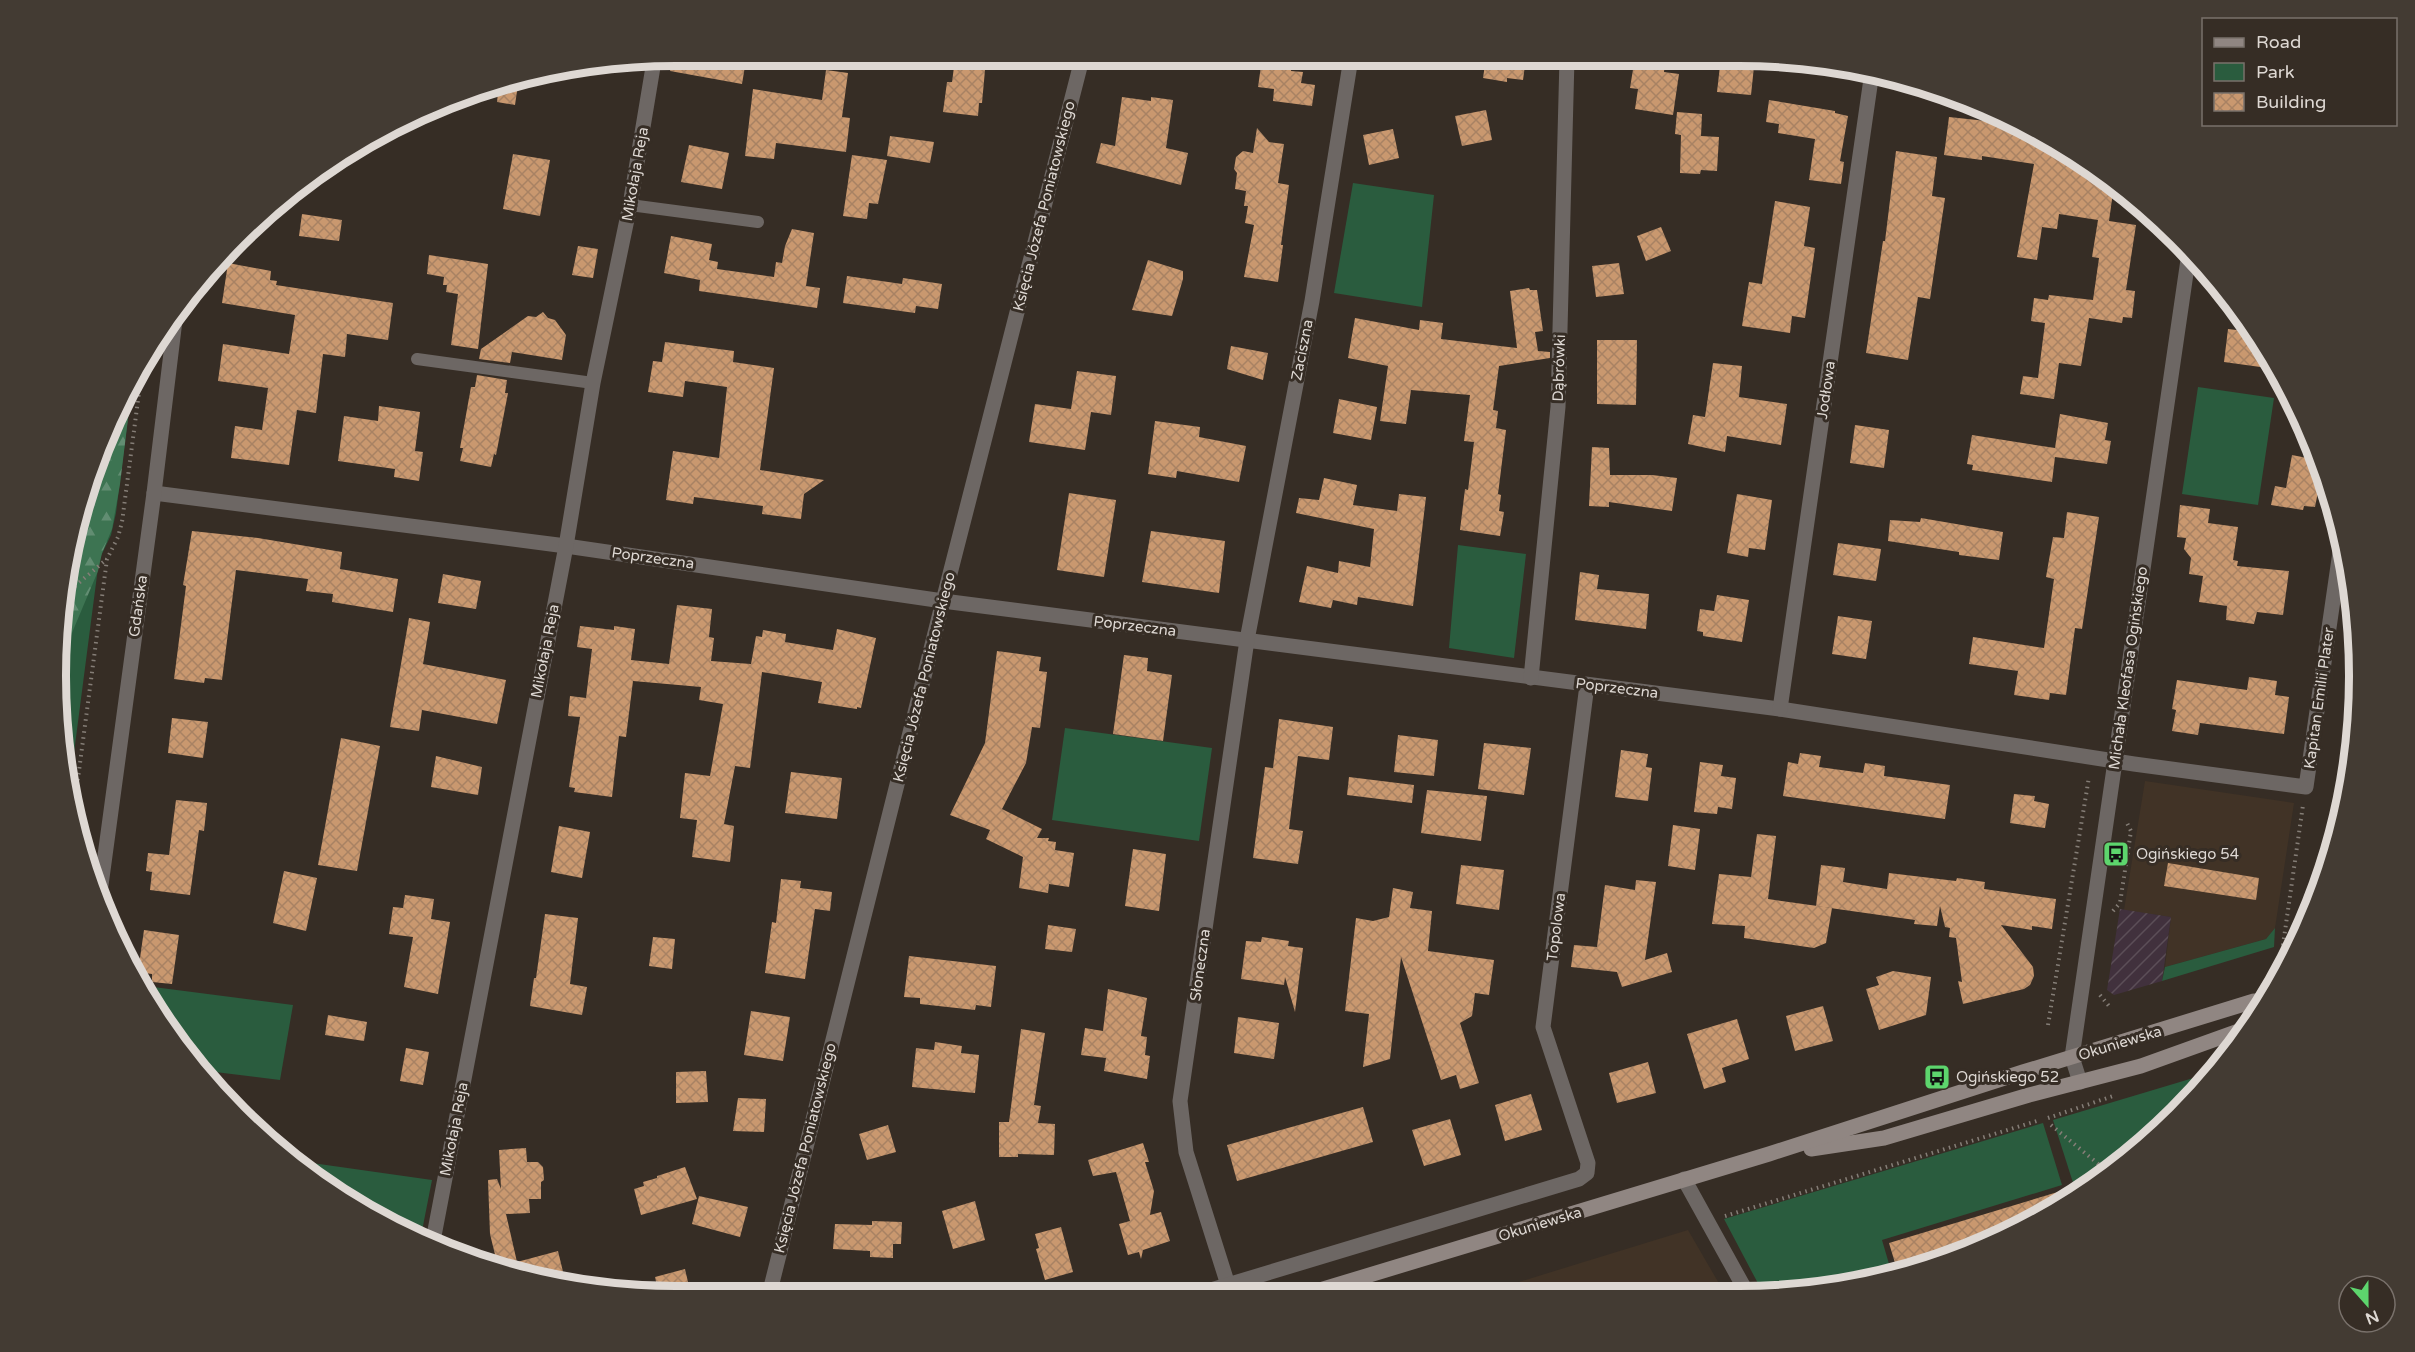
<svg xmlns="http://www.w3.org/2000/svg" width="2415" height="1352" viewBox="0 0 2415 1352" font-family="'Varela Round',sans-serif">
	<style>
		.built { fill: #413326 }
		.industrial { fill: url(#industrial-furrows) }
		.green { fill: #2a5c3e }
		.forest { fill: url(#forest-firs) }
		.building { fill: url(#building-cross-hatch) }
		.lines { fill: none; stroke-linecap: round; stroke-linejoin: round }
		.path { stroke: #857e77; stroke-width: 4; stroke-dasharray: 1.5 4.5; stroke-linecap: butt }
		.lane { stroke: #6d6764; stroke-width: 12 }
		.street { stroke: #6d6764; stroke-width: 15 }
		.secondary { stroke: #908682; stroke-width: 15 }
		.labels { text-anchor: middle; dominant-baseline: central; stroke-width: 6; stroke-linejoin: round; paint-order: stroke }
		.street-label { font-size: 15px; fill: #ded8d3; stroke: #362d25 }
		.poi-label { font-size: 15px; fill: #ded8d3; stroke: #362d25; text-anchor: start }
		.rim { fill: none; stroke: #ded8d3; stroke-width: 8 }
	</style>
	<defs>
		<pattern id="industrial-furrows" width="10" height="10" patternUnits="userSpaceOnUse" patternTransform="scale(1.5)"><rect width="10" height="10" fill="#41313d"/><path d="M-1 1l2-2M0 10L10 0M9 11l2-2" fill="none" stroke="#5c4e58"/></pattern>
		<pattern id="forest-firs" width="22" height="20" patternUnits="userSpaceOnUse" patternTransform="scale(1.5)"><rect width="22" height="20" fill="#3d7452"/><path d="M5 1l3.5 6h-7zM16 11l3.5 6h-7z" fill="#628d72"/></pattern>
		<pattern id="building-cross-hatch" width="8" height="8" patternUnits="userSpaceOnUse" patternTransform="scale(1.5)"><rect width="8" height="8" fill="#c9986f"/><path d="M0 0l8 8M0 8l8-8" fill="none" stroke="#a88263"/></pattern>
	</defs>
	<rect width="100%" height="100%" fill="#362d25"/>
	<g class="built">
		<polygon points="2145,781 2294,803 2275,928 2266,939 2165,967 2171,917 2124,910"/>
		<polygon points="1688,1230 1724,1292 1485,1292 1509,1285"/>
	</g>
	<polygon class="industrial" points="2120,909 2171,917 2162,981 2114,995 2107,990"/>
	<g class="green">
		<polygon points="1353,183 1434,195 1422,307 1334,293"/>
		<polygon points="133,378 116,513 111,535 99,560 68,799 57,716 61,595 77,515 119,402"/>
		<polygon points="2198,387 2274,398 2258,505 2182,494"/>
		<polygon points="1458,545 1526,554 1514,658 1449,648"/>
		<polygon points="1065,728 1212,748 1199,841 1052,820"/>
		<polygon points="2275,928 2274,947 2162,981 2165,967 2266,939"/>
		<polygon points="138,985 293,1005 280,1080 199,1070"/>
		<polygon points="2210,1073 2178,1115 2088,1189 2076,1192 2053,1120"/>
		<polygon points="2043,1123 2062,1185 1882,1240 1892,1274 1820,1291 1762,1291 1724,1219"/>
		<polygon points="291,1160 432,1180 421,1236 365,1213"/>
	</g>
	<polygon class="forest" points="133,378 120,484 112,529 102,553 98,571 58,666 61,595 77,515 119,402"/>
	<g class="building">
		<polygon points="1635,57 1665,61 1664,72 1679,74 1673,115 1635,109 1638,89 1630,88"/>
		<polygon points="1721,57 1755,57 1751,95 1717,92"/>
		<polygon points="1293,58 1291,71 1303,72 1301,83 1315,85 1312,106 1273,101 1274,89 1258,87 1262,59"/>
		<polygon points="1486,58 1526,58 1523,80 1507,78 1507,82 1483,78"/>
		<polygon points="746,60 742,84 670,71 671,61"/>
		<polygon points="954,67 985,70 982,103 979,103 978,116 943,112 947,82 952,82"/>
		<polygon points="826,70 848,73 842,117 850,118 846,152 776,143 774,159 745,156 753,89 822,100"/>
		<polygon points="519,78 515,105 497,102 499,83"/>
		<polygon points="1122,97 1151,101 1151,97 1173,100 1166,148 1188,153 1181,185 1096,163 1101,143 1115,146"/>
		<polygon points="1769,100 1835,111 1835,113 1848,116 1840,161 1844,162 1841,184 1809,180 1815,139 1778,133 1779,124 1766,122"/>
		<polygon points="1486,110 1492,140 1462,146 1455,116"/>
		<polygon points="1677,112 1702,114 1701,136 1719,137 1717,171 1701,170 1700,174 1680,173 1681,135 1675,134"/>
		<polygon points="1949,117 2014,124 2050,139 2114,185 2109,221 2136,225 2126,290 2135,291 2132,318 2123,317 2122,323 2089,318 2081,366 2059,363 2054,399 2020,394 2023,376 2038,378 2045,323 2031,321 2034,298 2048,300 2049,295 2093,300 2099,258 2092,257 2098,220 2059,214 2057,229 2042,227 2037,260 2017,257 2034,164 1982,156 1982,160 1944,155"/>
		<polygon points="1257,128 1269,142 1284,144 1278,183 1289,185 1281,245 1283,245 1278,282 1244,277 1254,225 1245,223 1248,206 1244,206 1246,191 1235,189 1237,173 1234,169 1236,157 1243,151 1253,153"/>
		<polygon points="1393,129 1399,158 1369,165 1363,135"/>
		<polygon points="890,136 934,142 930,163 887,156"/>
		<polygon points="689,145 729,153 722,189 681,182"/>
		<polygon points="1896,151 1937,157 1932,196 1945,198 1930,299 1918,297 1908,360 1866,353 1883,241 1885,241"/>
		<polygon points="513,154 550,160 540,216 503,209"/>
		<polygon points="852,155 887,160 878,204 869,203 867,219 843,216"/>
		<polygon points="1775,201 1810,207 1804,246 1815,248 1805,318 1792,316 1790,333 1742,326 1749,282 1762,284"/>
		<polygon points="302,214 342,220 339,241 299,236"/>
		<polygon points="1661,227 1671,251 1646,261 1637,236"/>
		<polygon points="792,229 814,233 806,286 820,288 817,308 699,291 700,280 664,273 671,236 712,244 709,260 718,262 717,269 774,277 776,262 782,263 785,246"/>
		<polygon points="578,246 598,249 593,278 572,275"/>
		<polygon points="429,255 488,264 478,349 451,345 458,294 446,292 447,285 443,285 444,277 427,274"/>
		<polygon points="1148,260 1183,271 1183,279 1172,316 1132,310"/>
		<polygon points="228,263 271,271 270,280 277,281 276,285 393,303 388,340 347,334 345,357 323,354 316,413 297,410 289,465 231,458 235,426 262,430 268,388 218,381 223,344 289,354 295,315 222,303"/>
		<polygon points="1619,263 1624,294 1596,297 1592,266"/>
		<polygon points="847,276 902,284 903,278 942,284 938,309 916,306 915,313 843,303"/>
		<polygon points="1529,288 1530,290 1537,290 1543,331 1535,332 1538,351 1550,352 1550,358 1499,366 1493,410 1498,411 1496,428 1506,430 1498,494 1501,495 1499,511 1504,512 1500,536 1460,530 1465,489 1468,490 1474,442 1464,441 1470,395 1411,390 1406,424 1380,421 1388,366 1348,358 1355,318 1419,330 1420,320 1443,323 1441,339 1517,348 1510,291"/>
		<polygon points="543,312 548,318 555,320 566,335 562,360 512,352 510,363 479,359 481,349 528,316 536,317"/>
		<polygon points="2228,329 2253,332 2275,369 2224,362"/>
		<polygon points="1597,340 1637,340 1636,405 1597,404"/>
		<polygon points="665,342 734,351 733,362 774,368 760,470 824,480 804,494 801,519 762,514 763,506 694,497 693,504 666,500 673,451 719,458 727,387 685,381 683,397 648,392 653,361 662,362"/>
		<polygon points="1231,346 1268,353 1263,380 1227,369"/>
		<polygon points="1713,363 1742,366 1739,397 1787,404 1781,445 1727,436 1725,452 1688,444 1693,415 1705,417"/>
		<polygon points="1077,371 1116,376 1111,415 1091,412 1085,450 1029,442 1035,404 1071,409"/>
		<polygon points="477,375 507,380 505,393 508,393 496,455 494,454 491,467 460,461 463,448 460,448 471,387 475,387"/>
		<polygon points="1339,399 1377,407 1371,440 1333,433"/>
		<polygon points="379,406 420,412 415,451 423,452 419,481 394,477 395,469 338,461 344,416 378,421"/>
		<polygon points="2060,414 2108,423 2105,440 2111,441 2107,464 2055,457 2052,482 1972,470 1973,465 1967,464 1972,435 2055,448"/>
		<polygon points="1155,421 1200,427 1199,437 1246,446 1239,482 1177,471 1176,478 1148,474"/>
		<polygon points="1855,425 1889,430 1884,468 1850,463"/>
		<polygon points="1592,447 1609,448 1610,475 1652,475 1677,478 1672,511 1609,502 1609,507 1589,506"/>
		<polygon points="2292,455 2317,460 2322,471 2315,507 2304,506 2303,510 2271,505 2275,486 2286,488"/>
		<polygon points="1324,478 1357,485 1353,505 1397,511 1399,494 1426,497 1413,606 1358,597 1357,605 1333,600 1331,608 1299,602 1307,566 1338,573 1339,561 1370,567 1374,529 1296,513 1299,498 1319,500"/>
		<polygon points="1069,493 1116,500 1104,577 1057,570"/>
		<polygon points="1737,494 1772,500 1765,550 1749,548 1748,557 1727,553"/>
		<polygon points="2180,505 2210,509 2208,523 2238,527 2233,560 2238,561 2237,566 2289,571 2283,615 2257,612 2254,624 2226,620 2227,606 2199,602 2203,576 2189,574 2191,558 2184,549 2186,538 2177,537"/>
		<polygon points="2067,512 2099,517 2082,629 2075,628 2066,695 2050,693 2049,700 2014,695 2018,671 1969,664 1973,637 2044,648 2054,579 2046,577 2053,537 2064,538"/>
		<polygon points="1921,518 2003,532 1999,560 1959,555 1959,552 1888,541 1890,520 1920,522"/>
		<polygon points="192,531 258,538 342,552 340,569 398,579 393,612 332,602 333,594 306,591 308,579 236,570 222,680 205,678 204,683 174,679 186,586 183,585"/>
		<polygon points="1151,531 1225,541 1219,593 1142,582"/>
		<polygon points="1838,543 1881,549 1876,581 1833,575"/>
		<polygon points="1580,572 1599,575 1597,589 1649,594 1646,629 1575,620"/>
		<polygon points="443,574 481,581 476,609 438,603"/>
		<polygon points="1717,595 1749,600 1742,642 1703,636 1703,632 1697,631 1700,609 1714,611"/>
		<polygon points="677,605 712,609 709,637 714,638 711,661 751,664 756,636 762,637 763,630 786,634 785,642 833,650 837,629 876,638 861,708 857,707 857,709 818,703 822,682 762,672 750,768 735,766 724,824 734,826 730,862 692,857 697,820 680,818 685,773 710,776 723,704 699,700 701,687 633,681 626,737 619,736 612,797 574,792 575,788 569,787 580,717 568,716 570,696 586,698 592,649 577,647 580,626 614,630 614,626 635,629 631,660 669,664"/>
		<polygon points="1838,616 1872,621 1866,659 1832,654"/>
		<polygon points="409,618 430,622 423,664 506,680 497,724 422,710 419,731 390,727"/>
		<polygon points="997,651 1041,657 1039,671 1047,672 1040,728 1032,727 1026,763 1002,809 1042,829 1037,838 1049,838 1048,841 1056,842 1055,850 1074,853 1069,887 1049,884 1048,893 1019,888 1023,857 986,839 990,830 950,815 985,743"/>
		<polygon points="1124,655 1148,658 1147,671 1172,675 1163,741 1113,734"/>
		<polygon points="2249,677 2277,681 2275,695 2289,697 2284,734 2200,723 2198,735 2172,731 2176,710 2172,709 2177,680 2247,690"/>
		<polygon points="172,718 208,722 203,758 168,753"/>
		<polygon points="1279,719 1333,727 1329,760 1298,756 1289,829 1303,831 1298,864 1253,858 1265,767 1273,768"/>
		<polygon points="1398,735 1438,740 1434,776 1394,772"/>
		<polygon points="341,738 380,746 357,871 318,865"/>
		<polygon points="1484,743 1531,748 1524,795 1478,789"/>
		<polygon points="1621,750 1648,754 1646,767 1652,768 1648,801 1615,797"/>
		<polygon points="1800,753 1821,756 1819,767 1863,773 1865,763 1885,766 1884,776 1950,785 1945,819 1783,796 1788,762 1798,764"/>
		<polygon points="436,756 482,767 478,795 431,787"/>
		<polygon points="1700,762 1723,765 1721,776 1736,778 1732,809 1718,807 1717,814 1694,812"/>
		<polygon points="791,772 842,778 837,819 785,813"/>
		<polygon points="1349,777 1414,785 1412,803 1347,795"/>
		<polygon points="1427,790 1487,796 1481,841 1421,833"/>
		<polygon points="2014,794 2035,796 2034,801 2049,804 2045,828 2010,823"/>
		<polygon points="176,800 207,803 204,831 199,830 190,895 150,890 152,872 146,871 148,853 169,855"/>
		<polygon points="1673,825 1700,829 1695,870 1668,866"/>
		<polygon points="559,826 590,832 582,878 551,872"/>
		<polygon points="1757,834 1776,836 1768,899 1832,908 1826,943 1814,948 1744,938 1745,926 1712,924 1719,874 1751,877"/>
		<polygon points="1133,849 1166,854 1159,911 1125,906"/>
		<polygon points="2168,863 2259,878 2256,900 2164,886"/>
		<polygon points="1461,865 1504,870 1499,910 1456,904"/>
		<polygon points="1821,865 1845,868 1843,882 1887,889 1889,873 1956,881 1957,878 1985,882 1984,889 2056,899 2052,929 2032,926 2032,930 2001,925 2033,967 2034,976 2030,985 2024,989 1963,1004 1958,981 1962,982 1956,938 1949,937 1950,928 1945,927 1940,906 1937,926 1914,924 1915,920 1816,906"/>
		<polygon points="284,871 317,878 306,931 273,923"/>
		<polygon points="781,879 801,881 800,888 832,892 830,911 815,909 805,979 765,973 772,922 776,923"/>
		<polygon points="1636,880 1656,882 1645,960 1667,953 1672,972 1622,987 1617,972 1571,967 1574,945 1597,947 1605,885 1635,890"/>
		<polygon points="1393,888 1413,892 1410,908 1432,911 1428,951 1494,960 1489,995 1475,993 1472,1016 1460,1023 1479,1083 1460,1089 1456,1075 1441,1080 1401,957 1390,1059 1363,1067 1369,1014 1345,1011 1356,918 1373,921 1389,917"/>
		<polygon points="405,895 434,899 431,919 450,922 438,994 404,987 413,937 389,934 393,907 403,908"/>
		<polygon points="545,914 578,918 570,984 587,987 582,1015 530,1006 534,978 536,978"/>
		<polygon points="1048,925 1076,929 1072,952 1045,949"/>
		<polygon points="144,930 179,935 172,984 152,982 152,974 138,972"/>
		<polygon points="653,937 675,939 672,969 649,966"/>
		<polygon points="1262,937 1289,941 1288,946 1303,948 1295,1012 1285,977 1284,985 1241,979 1246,941 1261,942"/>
		<polygon points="909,956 996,966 991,1007 976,1005 975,1010 920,1004 920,998 904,997"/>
		<polygon points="1893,971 1931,977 1926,1015 1879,1030 1866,989 1879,985 1876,977"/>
		<polygon points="1108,989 1147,998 1141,1036 1147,1037 1145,1055 1150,1056 1147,1079 1104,1071 1106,1058 1081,1055 1085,1028 1103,1031"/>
		<polygon points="1823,1006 1833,1041 1795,1051 1786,1016"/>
		<polygon points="751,1011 790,1017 783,1061 744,1055"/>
		<polygon points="328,1015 367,1022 364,1041 325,1035"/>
		<polygon points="1238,1017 1279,1023 1274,1059 1234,1053"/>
		<polygon points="1737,1019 1749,1059 1722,1068 1726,1082 1704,1089 1687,1034"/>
		<polygon points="1021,1029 1045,1033 1034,1105 1041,1106 1038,1123 1055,1124 1054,1155 1018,1154 1018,1157 999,1157 999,1122 1009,1122"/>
		<polygon points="935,1042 962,1046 961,1053 979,1055 975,1093 912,1087 916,1048 934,1050"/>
		<polygon points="406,1048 429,1052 423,1085 400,1081"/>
		<polygon points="1648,1062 1656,1093 1617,1103 1609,1073"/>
		<polygon points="706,1071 708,1102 676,1103 676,1072"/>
		<polygon points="1531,1094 1542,1130 1505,1141 1495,1105"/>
		<polygon points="738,1098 766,1099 764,1132 733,1131"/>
		<polygon points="1363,1107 1373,1142 1237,1181 1227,1145"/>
		<polygon points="1450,1119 1461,1155 1424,1166 1412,1130"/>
		<polygon points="888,1125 896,1152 867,1160 859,1134"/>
		<polygon points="1143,1143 1149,1162 1145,1162 1154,1191 1150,1215 1161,1212 1170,1241 1143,1250 1141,1259 1139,1252 1128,1255 1119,1224 1130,1221 1116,1172 1093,1176 1088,1160"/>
		<polygon points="526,1148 527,1162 538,1162 543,1167 544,1180 541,1182 541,1199 529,1199 530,1213 506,1214 517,1262 558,1251 566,1284 515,1275 496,1267 498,1267 490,1234 488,1180 497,1179 501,1189 499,1150"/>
		<polygon points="685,1167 697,1199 641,1215 634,1189 644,1186 643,1182 657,1178 657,1176"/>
		<polygon points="2061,1191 2065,1201 1939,1263 1898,1273 1889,1243"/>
		<polygon points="699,1196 748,1207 740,1237 692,1224"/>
		<polygon points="975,1201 985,1240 953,1249 942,1211"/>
		<polygon points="872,1221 902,1222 901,1244 893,1244 893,1258 870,1257 870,1251 833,1249 835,1224 872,1225"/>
		<polygon points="1061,1227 1073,1272 1045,1280 1036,1249 1039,1248 1035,1234"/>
		<polygon points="685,1269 691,1295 659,1295 655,1277"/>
	</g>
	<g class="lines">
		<g class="path">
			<polyline points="2170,245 2171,234"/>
			<polyline points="61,598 107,559"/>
			<polyline points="73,816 107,559 118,537 122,522 143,362"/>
			<polyline points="2113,911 2120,903 2131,831 2127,823"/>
			<polyline points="2284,951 2283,945 2303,805"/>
			<polyline points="2100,995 2109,1006"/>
			<polyline points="2048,1025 2089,777"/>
			<polyline points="2048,1118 2116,1095"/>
			<polyline points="2051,1125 2108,1172"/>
			<polyline points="1725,1216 2037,1121"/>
		</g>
		<g class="lane">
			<polyline points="630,205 758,222"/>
			<polyline points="417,359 593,383"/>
		</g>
		<g class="street">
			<polyline points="154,493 566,546 943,601 1780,709 2134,764 2306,787 2342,538"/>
			<polyline points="1531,678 1558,407 1567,58"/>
			<polyline points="1780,709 1872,72"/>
			<polyline points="99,900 154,493 176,312"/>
			<polyline points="2080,1082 2072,1057 2189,253"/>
			<polyline points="1684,1179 1746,1291"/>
			<polyline points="433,1241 566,546 593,383 630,205 654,61"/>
			<polyline points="1228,1285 1186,1152 1180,1101 1247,640 1312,301 1351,58"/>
			<polyline points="1201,1293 1579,1179 1587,1173 1588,1163 1543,1027 1587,685"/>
			<polyline points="769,1295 943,601 1082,59"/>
		</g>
		<g class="secondary">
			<polyline points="1811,1149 1884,1138 2029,1095 2141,1066 2244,1029"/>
			<polyline points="1310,1293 1769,1154 2023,1072 2254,1001 2265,1001"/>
		</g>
	</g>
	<defs>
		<symbol id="bus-square" viewBox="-11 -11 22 22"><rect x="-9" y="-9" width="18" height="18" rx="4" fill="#5dd56d" stroke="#362d25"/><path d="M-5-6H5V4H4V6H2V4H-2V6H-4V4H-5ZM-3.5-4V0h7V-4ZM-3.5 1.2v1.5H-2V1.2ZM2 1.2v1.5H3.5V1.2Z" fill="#111"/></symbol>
	</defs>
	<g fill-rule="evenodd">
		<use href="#bus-square" x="2101" y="839" width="30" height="30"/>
		<use href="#bus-square" x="1922" y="1062" width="30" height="30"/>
	</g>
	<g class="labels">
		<g class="street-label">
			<text transform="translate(635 174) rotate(-80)">Mikołaja Reja</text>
			<text transform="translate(1044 206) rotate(-76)">Księcia Józefa Poniatowskiego</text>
			<text transform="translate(1302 350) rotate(-79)">Zaciszna</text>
			<text transform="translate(1559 368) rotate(-88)">Dąbrówki</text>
			<text transform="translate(1826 390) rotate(-82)">Jodłowa</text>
			<text transform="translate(653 558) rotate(8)">Poprzeczna</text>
			<text transform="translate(138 606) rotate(-82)">Gdańska</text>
			<text transform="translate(1135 626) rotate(7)">Poprzeczna</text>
			<text transform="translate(545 651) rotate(-79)">Mikołaja Reja</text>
			<text transform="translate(2128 668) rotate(-82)">Michała Kleofasa Ogińskiego</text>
			<text transform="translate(924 677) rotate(-76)">Księcia Józefa Poniatowskiego</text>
			<text transform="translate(1617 688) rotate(7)">Poprzeczna</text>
			<text transform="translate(2319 698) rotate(-82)">Kapitan Emilii Plater</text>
			<text transform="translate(1556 927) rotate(-83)">Topolowa</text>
			<text transform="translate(1200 965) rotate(-82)">Słoneczna</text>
			<text transform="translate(2120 1043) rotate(-17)">Okuniewska</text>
			<text transform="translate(454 1129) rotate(-79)">Mikołaja Reja</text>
			<text transform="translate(805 1148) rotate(-76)">Księcia Józefa Poniatowskiego</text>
			<text transform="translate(1540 1224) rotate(-17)">Okuniewska</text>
		</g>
		<g class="poi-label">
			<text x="2136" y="854">Ogińskiego 54</text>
			<text x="1956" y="1077">Ogińskiego 52</text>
		</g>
	</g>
	<path d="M0 0H2415V1352H0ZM676 66H1739A610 610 0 0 1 2349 676V676A610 610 0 0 1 1739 1286H676A610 610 0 0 1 66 676V676A610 610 0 0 1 676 66Z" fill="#433b33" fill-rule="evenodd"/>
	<path class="rim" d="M676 66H1739A610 610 0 0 1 2349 676V676A610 610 0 0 1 1739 1286H676A610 610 0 0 1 66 676V676A610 610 0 0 1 676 66Z"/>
	<rect x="2202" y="18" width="195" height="108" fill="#362d25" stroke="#79716b" stroke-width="1.5"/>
	<rect x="2214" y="38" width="30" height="9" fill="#908682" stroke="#79716b" stroke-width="1.5"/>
	<text x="2256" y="48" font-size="18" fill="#ded8d3">Road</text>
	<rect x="2214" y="63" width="30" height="18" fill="#2a5c3e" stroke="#79716b" stroke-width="1.5"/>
	<text x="2256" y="78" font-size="18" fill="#ded8d3">Park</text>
	<rect x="2214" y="93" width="30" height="18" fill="url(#building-cross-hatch)" stroke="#79716b" stroke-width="1.5"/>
	<text x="2256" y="108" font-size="18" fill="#ded8d3">Building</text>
	<g transform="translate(2367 1304) rotate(159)"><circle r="28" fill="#362d25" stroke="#79716b" stroke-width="1.5"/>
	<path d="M0-4.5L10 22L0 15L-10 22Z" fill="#5dd56d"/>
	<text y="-9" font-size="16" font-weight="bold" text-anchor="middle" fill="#ded8d3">N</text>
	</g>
</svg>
